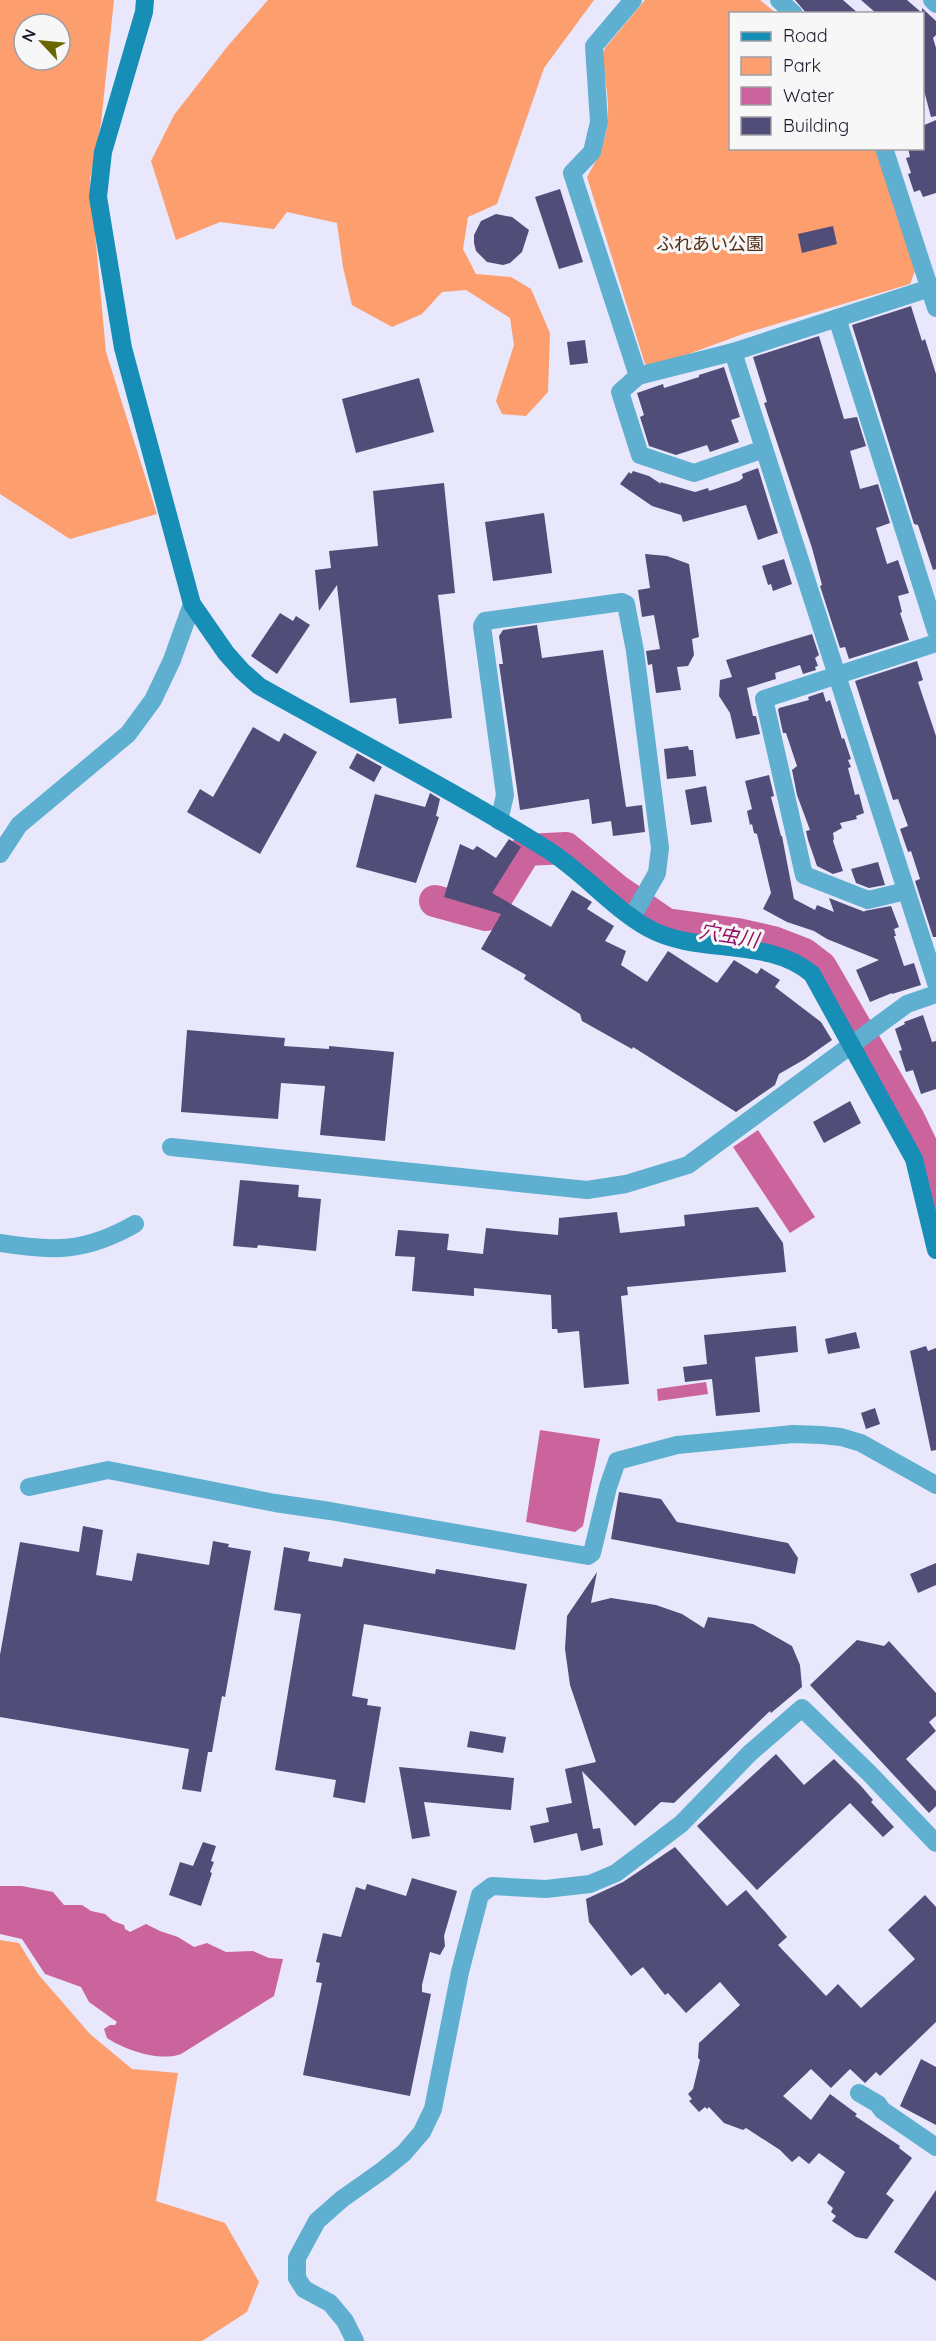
<svg xmlns="http://www.w3.org/2000/svg" width="936" height="2341" viewBox="0 0 936 2341" font-family="Quicksand,'Noto Sans JP',sans-serif">
	<style>
		.green { fill: #fc9e6d; fill-rule: evenodd }
		.water { fill: #cb649d }
		.lines { fill: none; stroke-linecap: round; stroke-linejoin: round }
		.river { stroke: #cb649d; stroke-width: 32 }
		.building { fill: #514d79 }
		.street { stroke: #5eafd0; stroke-width: 18 }
		.secondary { stroke: #168eb5; stroke-width: 18 }
		.labels { text-anchor: middle; dominant-baseline: central; stroke-width: 6; stroke-linejoin: round; paint-order: stroke }
		.park-label { font-size: 18px; fill: #552b15; stroke: #f7f7f7 }
		.water-label { font-size: 20px; font-style: italic; fill: #931266; stroke: #f7f7f7 }
	</style>
	<rect width="100%" height="100%" fill="#e8e7fc"/>
	<g class="green">
		<path d="M0 0H114L101 123 90 179 106 352 157 514 70 539 0 494ZM24 24H60V60H24Z"/>
		<polygon points="268,0 594,0 544,68 497,204 468,217 463,249 476,274 511,277 531,289 550,333 548,392 526,416 502,414 496,401 514,345 510,318 466,290 442,292 422,314 392,327 352,305 343,267 337,223 287,212 274,229 220,222 176,240 151,161 174,115 227,47"/>
		<path d="M645 0H760L776 13 730 14V148L876 149 915 271 910 284 743 334 653 367 645 364 587 177C616 129 609 108 602 55L605 48Z"/>
		<polygon points="0,1940 19,1943 38,1974 90,2034 132,2069 178,2073 156,2201 225,2223 259,2282 247,2312 202,2341 0,2341"/>
	</g>
	<g class="water">
		<polygon points="758,1130 815,1217 790,1233 733,1147"/>
		<polygon points="706,1382 708,1394 658,1401 657,1389"/>
		<polygon points="540,1430 600,1439 583,1526 575,1532 526,1522"/>
		<path d="M0 1886H22L53 1892 64 1905H82L91 1911 105 1914 113 1921 124 1925 125 1929 130 1932 146 1924 160 1931 178 1937 194 1947 207 1943 226 1952 253 1951 269 1958 283 1959 274 1996 181 2054C160 2062 125 2050 107 2038L104 2029 110 2025H115L117 2022 89 2002 81 1987 45 1974 22 1939 0 1934Z"/>
	</g>
	<g class="lines">
		<polyline class="river" points="435,901 486,915 526,850 566,848 618,891 666,924 738,934 773,942 804,954 821,967 909,1119 927,1157 936,1199"/>
	</g>
	<g class="building">
		<polygon points="795,0 843,0 859,14 807,14"/>
		<polygon points="861,0 907,0 922,13 922,8 936,21 936,35 933,38 936,48 936,116 931,117 922,83 922,14 877,14"/>
		<polygon points="936,120 936,193 923,197 920,190 914,192 908,174 911,173 906,158 910,157 908,148 922,148 922,126"/>
		<polygon points="560,189 583,262 559,269 535,197"/>
		<polygon points="496,214 512,217 529,230 522,252 510,263 503,265 487,262 476,251 474,243 474,235 481,221"/>
		<polygon points="833,226 837,244 802,253 798,234"/>
		<polygon points="911,306 922,341 925,339 936,374 936,569 933,570 918,525 914,524 852,325"/>
		<polygon points="819,336 844,419 857,417 866,446 850,451 860,489 878,484 890,523 876,528 887,564 898,560 909,593 898,596 902,612 900,613 909,640 849,659 845,647 840,648 820,586 822,585 812,548 764,403 767,402 753,357"/>
		<polygon points="585,340 588,363 570,365 567,342"/>
		<polygon points="724,367 740,417 731,420 739,442 710,452 707,445 676,455 649,446 640,417 644,415 637,393 663,384 664,388 699,377 699,375"/>
		<polygon points="419,378 434,432 356,453 342,399"/>
		<polygon points="758,468 778,533 758,540 746,505 683,522 681,515 652,506 620,484 629,472 631,474 633,471 649,476 661,484 660,482 695,492 708,488 709,491 739,481 743,478 742,474"/>
		<polygon points="444,483 455,593 438,595 452,718 399,724 396,698 350,703 337,585 319,611 315,570 331,568 329,551 378,546 373,491"/>
		<polygon points="544,513 552,573 493,581 485,522"/>
		<polygon points="645,554 667,556 689,564 699,637 692,639 694,655 688,666 677,667 681,690 656,693 652,664 648,665 646,651 660,649 654,615 642,617 638,590 650,588"/>
		<polygon points="784,559 792,584 773,591 771,584 768,585 762,566"/>
		<polygon points="280,613 293,621 296,616 310,625 277,674 251,656"/>
		<polygon points="537,625 542,658 603,650 626,807 642,805 645,832 613,836 611,821 592,824 589,799 520,810 499,664 503,664 499,636 503,630"/>
		<polygon points="812,634 819,655 815,658 818,666 815,667 816,670 803,674 800,665 775,673 776,679 747,688 753,716 756,716 760,734 736,739 730,713 719,696 720,680 732,677 726,660"/>
		<polygon points="917,661 923,680 918,682 936,736 936,937 933,937 915,881 920,879 911,851 908,852 900,829 908,826 898,799 893,800 855,681"/>
		<polygon points="823,692 826,702 830,700 842,739 844,738 851,759 848,760 851,767 848,768 855,795 859,794 864,813 856,816 857,819 840,823 842,828 833,833 834,839 833,841 843,871 833,874 817,866 808,840 806,831 810,830 797,795 792,770 797,766 786,733 783,733 778,710 779,708 809,700 808,697"/>
		<polygon points="253,727 279,742 284,733 317,752 260,854 187,812 200,789 213,797"/>
		<polygon points="688,746 689,750 693,750 696,776 667,779 664,749"/>
		<polygon points="357,753 382,767 374,782 349,768"/>
		<polygon points="769,775 774,796 771,797 781,836 782,836 794,899 815,910 817,905 834,912 829,898 865,912 864,911 891,906 899,927 894,929 896,936 894,936 904,966 914,963 921,985 892,994 892,993 870,1002 856,970 879,960 827,939 814,931 787,922 763,909 771,893 757,834 754,833 752,824 750,825 747,811 752,809 745,781"/>
		<polygon points="706,786 712,822 691,825 685,790"/>
		<polygon points="430,793 440,799 436,816 439,817 416,883 356,867 375,794 425,807"/>
		<polygon points="509,839 521,847 492,893 551,927 572,890 592,902 587,909 614,926 605,941 626,951 621,965 647,982 668,951 717,983 734,960 757,974 761,968 780,980 775,987 821,1022 832,1040 805,1059 779,1074 775,1085 736,1112 633,1047 632,1049 582,1021 580,1014 524,979 526,975 481,949 501,914 444,897 460,844 473,850 477,846 496,858"/>
		<polygon points="878,862 885,885 869,888 856,883 851,869"/>
		<polygon points="923,1015 932,1042 936,1041 936,1089 921,1094 913,1070 906,1072 899,1051 902,1050 895,1029 905,1024 904,1022"/>
		<polygon points="187,1030 285,1038 284,1046 329,1049 329,1046 394,1052 385,1141 320,1135 325,1086 281,1083 278,1119 181,1112"/>
		<polygon points="850,1101 861,1123 824,1143 813,1122"/>
		<polygon points="240,1180 299,1185 298,1197 321,1199 316,1251 258,1245 257,1248 233,1246"/>
		<polygon points="758,1207 783,1243 786,1272 627,1287 628,1295 621,1296 629,1384 584,1388 579,1331 558,1333 557,1329 552,1329 551,1295 474,1288 474,1296 412,1291 415,1257 395,1256 398,1230 449,1234 447,1250 483,1254 486,1228 558,1235 559,1218 617,1212 620,1233 685,1226 684,1215"/>
		<polygon points="796,1326 798,1352 755,1357 760,1412 716,1416 712,1379 685,1382 683,1367 707,1364 704,1335"/>
		<polygon points="856,1332 860,1348 828,1354 825,1339"/>
		<polygon points="926,1346 928,1351 936,1348 936,1450 931,1451 910,1351"/>
		<polygon points="875,1408 880,1424 866,1429 861,1413"/>
		<polygon points="619,1492 661,1499 677,1522 788,1543 798,1558 795,1574 611,1539"/>
		<polygon points="83,1526 103,1530 96,1575 132,1581 137,1553 209,1565 213,1541 229,1544 228,1547 251,1551 225,1697 222,1696 212,1752 208,1752 201,1792 182,1789 189,1749 0,1717 0,1655 20,1542 79,1552"/>
		<polygon points="284,1547 310,1552 308,1561 342,1567 344,1558 435,1574 436,1569 527,1584 515,1650 364,1624 352,1696 368,1699 367,1705 381,1707 365,1803 333,1797 336,1780 275,1770 301,1614 274,1610"/>
		<polygon points="936,1563 936,1585 918,1593 910,1574"/>
		<polygon points="597,1572 591,1603 611,1598 656,1605 682,1614 704,1628 708,1617 753,1624 792,1646 800,1665 802,1687 771,1713 770,1711 674,1803 661,1802 635,1826 582,1771 593,1829 600,1828 603,1845 581,1851 577,1833 534,1843 530,1826 549,1822 546,1808 572,1803 565,1769 596,1762 570,1685 565,1649 567,1616"/>
		<polygon points="857,1640 884,1646 889,1641 936,1693 936,1716 929,1722 936,1731 906,1759 936,1791 936,1806 929,1813 810,1685"/>
		<polygon points="470,1731 506,1737 503,1753 467,1747"/>
		<polygon points="776,1754 804,1785 834,1759 861,1786 873,1800 871,1802 894,1827 883,1837 850,1803 757,1890 697,1826"/>
		<polygon points="399,1767 514,1778 511,1810 424,1802 430,1836 412,1839"/>
		<polygon points="203,1842 216,1846 211,1861 214,1862 210,1872 212,1873 201,1906 169,1895 180,1862 193,1866"/>
		<polygon points="675,1847 727,1906 746,1890 787,1937 778,1945 826,1996 838,1984 861,2008 915,1959 888,1930 925,1895 936,1907 936,2022 880,2076 876,2072 865,2083 850,2069 831,2088 811,2069 783,2096 811,2120 830,2094 857,2114 855,2116 900,2146 899,2148 912,2158 886,2194 894,2200 867,2239 856,2237 832,2221 836,2216 831,2212 833,2208 827,2203 845,2172 819,2153 809,2164 799,2156 792,2162 780,2150 746,2128 743,2130 724,2123 709,2107 707,2109 705,2107 699,2112 689,2101 692,2099 688,2094 693,2089 700,2060 698,2058 699,2043 740,2005 720,1982 686,2013 668,1993 665,1995 643,1967 631,1976 589,1922 586,1899 623,1882"/>
		<polygon points="412,1878 457,1891 444,1936 445,1946 440,1955 430,1952 422,1985 422,1992 431,1994 410,2096 303,2075 322,1983 316,1982 320,1963 316,1962 323,1933 341,1937 356,1887 365,1890 367,1884 406,1896"/>
		<polygon points="921,2059 936,2067 936,2125 900,2106"/>
		<polygon points="936,2190 936,2281 894,2252"/>
	</g>
	<g class="lines">
		<g class="street">
			<polyline points="633,0 594,46 599,122 592,152 572,173 638,376"/>
			<polyline points="779,0 794,14"/>
			<polyline points="932,0 936,4"/>
			<polyline points="884,148 936,308"/>
			<polyline points="837,318 936,631"/>
			<polyline points="733,352 936,983"/>
			<polyline points="764,449 694,473 640,455 620,392 638,376 733,352 936,286"/>
			<polyline points="499,821 505,795 482,626 485,621 622,602 626,604 635,651 660,848 657,873 632,917"/>
			<polyline points="0,854 19,825 128,734 153,700 172,660 192,604"/>
			<polyline points="906,891 868,900 804,875 764,699 936,643"/>
			<polyline points="171,1147 587,1190 626,1184 688,1165 907,1004 936,994"/>
			<path d="M0 1243C54 1252 86 1252 135 1224"/>
			<polyline points="29,1487 108,1470 275,1503 330,1511 588,1556 592,1553 608,1487 617,1461 677,1445 793,1434 821,1435 841,1437 861,1443 936,1485"/>
			<polyline points="859,2093 878,2104 882,2110 936,2147"/>
			<polyline points="355,2341 345,2321 330,2303 304,2289 297,2278 297,2258 317,2221 342,2199 383,2170 404,2153 422,2132 433,2109 460,1972 480,1895 492,1886 546,1889 590,1884 616,1873 681,1824 750,1753 802,1708 870,1774 936,1843"/>
		</g>
		<path class="secondary" d="M145 0 144 12 103 152 98 197 123 348 192 604 226 653 242 671 259 686C355 740 454 791 548 850 583 872 611 907 648 928 698 956 767 936 812 974L914 1159 936 1250"/>
	</g>
	<g class="labels">
		<g class="park-label">
			<text x="710" y="243">ふれあい公園</text>
		</g>
		<g class="water-label">
			<text transform="translate(729 935) rotate(10)">穴虫川</text>
		</g>
	</g>
	<rect x="729" y="12" width="195" height="138" fill="#f7f7f7" stroke="#9f9ea5" stroke-width="1.5"/>
	<rect x="741" y="32" width="30" height="9" fill="#168eb5" stroke="#9f9ea5" stroke-width="1.5"/>
	<text x="783" y="42" font-size="18" fill="#1a182b">Road</text>
	<rect x="741" y="57" width="30" height="18" fill="#fc9e6d" stroke="#9f9ea5" stroke-width="1.5"/>
	<text x="783" y="72" font-size="18" fill="#1a182b">Park</text>
	<rect x="741" y="87" width="30" height="18" fill="#cb649d" stroke="#9f9ea5" stroke-width="1.5"/>
	<text x="783" y="102" font-size="18" fill="#1a182b">Water</text>
	<rect x="741" y="117" width="30" height="18" fill="#514d79" stroke="#9f9ea5" stroke-width="1.5"/>
	<text x="783" y="132" font-size="18" fill="#1a182b">Building</text>
	<g transform="translate(42 42) rotate(296)"><circle r="28" fill="#f7f7f7" stroke="#9f9ea5" stroke-width="1.5"/>
	<path d="M0-4.5L10 22L0 15L-10 22Z" fill="#696600"/>
	<text y="-9" font-size="16" font-weight="bold" text-anchor="middle" fill="#1a182b">N</text>
	</g>
</svg>
